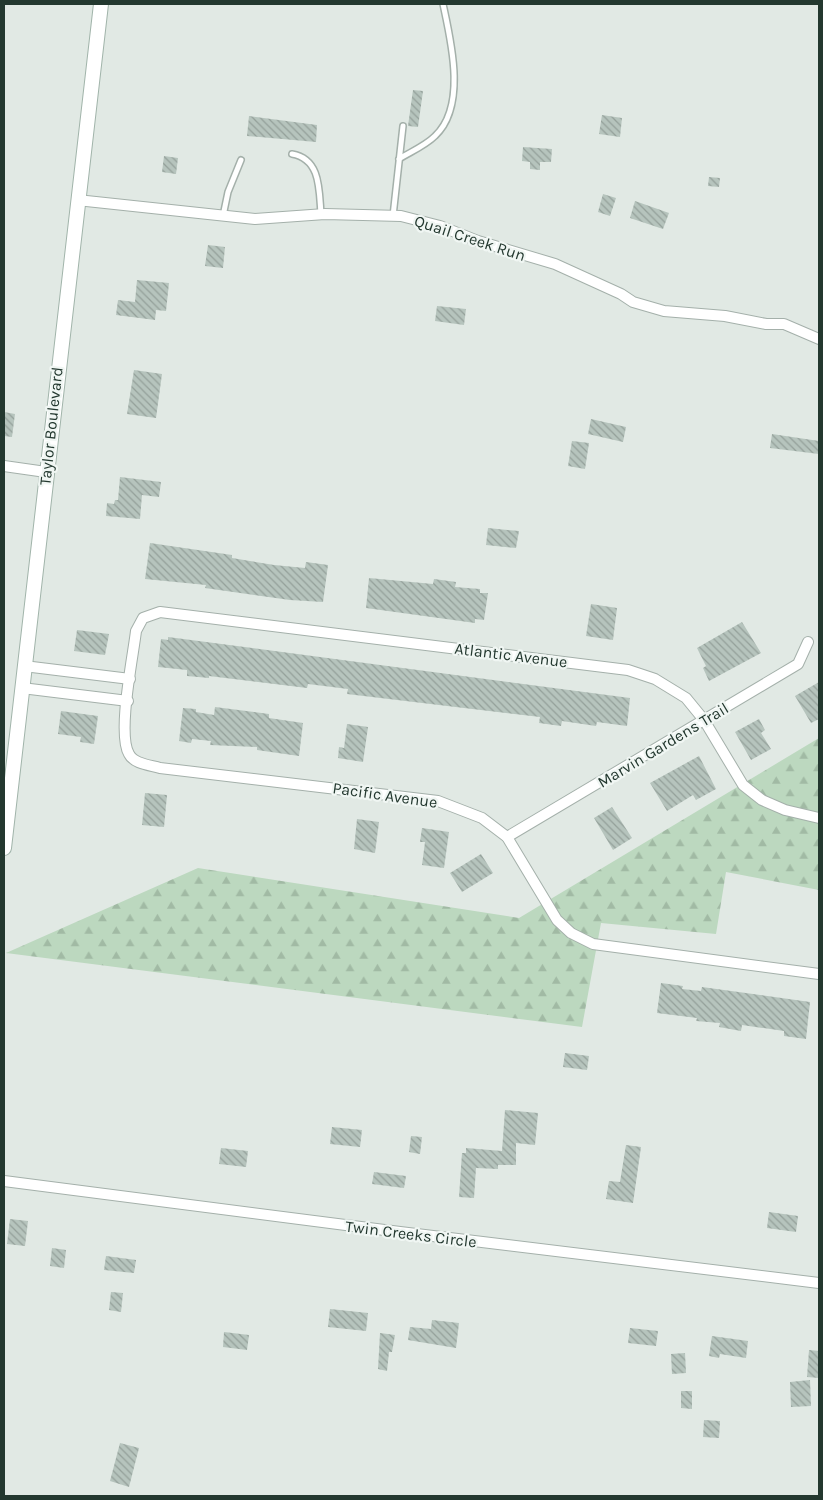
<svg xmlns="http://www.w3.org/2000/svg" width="823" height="1500" viewBox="0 0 823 1500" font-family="Karla,sans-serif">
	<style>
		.forest { fill: url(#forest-firs) }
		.building { fill: url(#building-back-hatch) }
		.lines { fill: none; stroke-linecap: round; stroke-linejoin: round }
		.lane-casing { stroke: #a4b0aa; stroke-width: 8 }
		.street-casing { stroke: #a4b0aa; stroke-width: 12 }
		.secondary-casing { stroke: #a1b4aa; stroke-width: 16 }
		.lane { stroke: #fff; stroke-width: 5 }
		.street { stroke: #fff; stroke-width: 10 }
		.secondary { stroke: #fff; stroke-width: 14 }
		.labels { text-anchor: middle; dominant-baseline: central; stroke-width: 4.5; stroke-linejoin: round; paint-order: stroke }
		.street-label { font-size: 16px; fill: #23382f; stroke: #f0f6f3 }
	</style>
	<defs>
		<pattern id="forest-firs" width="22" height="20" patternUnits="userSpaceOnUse" patternTransform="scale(1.25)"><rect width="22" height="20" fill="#bcd8bf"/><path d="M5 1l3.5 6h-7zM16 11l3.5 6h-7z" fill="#a1baa4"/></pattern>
		<pattern id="building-back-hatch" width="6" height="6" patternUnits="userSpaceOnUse" patternTransform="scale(1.25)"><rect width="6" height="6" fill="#b6c4bd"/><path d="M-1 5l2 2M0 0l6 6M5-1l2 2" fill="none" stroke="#94a09a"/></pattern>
	</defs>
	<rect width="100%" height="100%" fill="#e1e9e4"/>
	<polygon class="forest" points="819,738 819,890 726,872 716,934 601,923 582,1027 6,953 198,868 519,918"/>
	<g class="building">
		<polygon points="413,90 423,91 418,127 408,126"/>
		<polygon points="602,115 622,118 620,137 599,134"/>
		<polygon points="249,116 317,125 316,142 247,136"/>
		<polygon points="523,147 552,149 551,162 540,162 540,170 530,169 530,162 522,161"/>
		<polygon points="164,156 178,158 176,174 162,172"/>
		<polygon points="709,177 720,178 719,187 708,186"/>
		<polygon points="603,194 616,198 610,216 598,212"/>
		<polygon points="635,201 669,213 663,229 630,218"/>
		<polygon points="208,245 225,247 223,268 205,266"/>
		<polygon points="137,280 169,283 166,311 156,310 155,320 116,315 118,300 135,302"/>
		<polygon points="437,306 466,309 464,325 435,321"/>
		<polygon points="134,370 162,374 156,418 127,414"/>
		<polygon points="4,412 15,414 12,437 4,436"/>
		<polygon points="591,419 626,427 623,442 588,434"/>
		<polygon points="772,434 819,441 819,454 770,448"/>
		<polygon points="572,441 589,443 585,469 568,466"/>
		<polygon points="120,477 161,482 159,497 142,495 140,519 106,516 107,503 114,504 115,500 118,500"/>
		<polygon points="488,528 519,531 516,548 486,545"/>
		<polygon points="150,543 232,555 232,558 274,565 305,568 306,562 328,565 323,602 290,600 205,588 206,585 145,579"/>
		<polygon points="369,578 433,584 434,579 456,582 455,587 480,589 480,593 488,593 484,620 475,619 475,623 366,608"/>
		<polygon points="591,604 617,608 613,640 586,636"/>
		<polygon points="742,622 761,653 709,681 703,668 706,666 697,648"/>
		<polygon points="77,630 109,634 105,655 74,651"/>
		<polygon points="168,637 630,698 627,726 597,722 596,726 562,721 561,726 539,723 540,717 347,694 348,689 308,684 307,688 209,676 209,678 187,676 187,670 158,667 161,639 168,640"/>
		<polygon points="819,682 819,719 811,723 795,696"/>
		<polygon points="215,707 269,714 269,718 303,723 299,756 257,750 257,747 210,745 211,741 192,739 191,743 179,741 183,708 196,709 196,712 214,715"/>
		<polygon points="61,711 98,716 94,744 80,742 81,737 58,734"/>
		<polygon points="759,719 765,730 761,733 771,749 751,760 735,732"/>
		<polygon points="347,724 368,727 363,762 338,758 339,747 344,748"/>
		<polygon points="699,756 716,789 696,800 693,795 667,811 650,783"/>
		<polygon points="145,793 167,795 164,827 142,825"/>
		<polygon points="612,807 632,838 613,850 594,818"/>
		<polygon points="357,819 379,822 375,853 354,849"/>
		<polygon points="422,828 449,832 444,868 422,865 425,842 420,842"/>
		<polygon points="481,854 493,873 462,892 450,873"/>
		<polygon points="661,983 683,986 682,989 701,991 702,987 810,1002 806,1039 784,1036 784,1031 742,1025 741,1031 719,1027 720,1023 696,1021 697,1018 657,1013"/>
		<polygon points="565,1053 589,1056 587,1070 563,1067"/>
		<polygon points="505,1110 538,1113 535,1145 516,1143 516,1165 498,1165 498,1169 476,1168 474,1198 459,1197 462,1153 466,1153 466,1148 502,1151"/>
		<polygon points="332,1127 362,1130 360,1147 330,1144"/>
		<polygon points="411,1136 422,1137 420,1154 409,1152"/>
		<polygon points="626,1145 641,1147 633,1203 606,1199 609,1181 620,1182"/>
		<polygon points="221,1148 248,1151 246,1167 219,1164"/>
		<polygon points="374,1172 406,1176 404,1188 372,1184"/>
		<polygon points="769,1212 798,1216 796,1232 767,1228"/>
		<polygon points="10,1219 28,1221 25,1246 7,1244"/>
		<polygon points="52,1248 66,1250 64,1268 50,1266"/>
		<polygon points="106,1256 136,1260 134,1273 104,1270"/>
		<polygon points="111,1292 123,1293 121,1312 109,1310"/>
		<polygon points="330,1309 368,1313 366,1331 328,1327"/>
		<polygon points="432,1320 459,1323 456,1348 408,1340 410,1327 431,1329"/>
		<polygon points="630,1328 658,1331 656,1346 628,1343"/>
		<polygon points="224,1332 249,1335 247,1350 223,1347"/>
		<polygon points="380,1333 395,1335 392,1352 389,1352 387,1371 378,1369"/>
		<polygon points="712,1336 748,1341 746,1358 720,1354 719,1358 709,1356"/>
		<polygon points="809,1350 819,1351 819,1378 807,1377"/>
		<polygon points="685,1353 686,1373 672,1374 671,1354"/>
		<polygon points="810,1380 811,1406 791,1407 790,1382"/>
		<polygon points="681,1391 692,1391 692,1409 681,1408"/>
		<polygon points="704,1420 720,1421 719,1438 703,1437"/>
		<polygon points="120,1443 139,1448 129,1487 110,1481"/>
	</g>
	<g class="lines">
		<defs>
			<g id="lane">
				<path d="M292 154C321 159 319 190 321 214"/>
				<path d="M399 159C410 152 425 146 435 136 467 106 451 41 443 4"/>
				<polyline points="223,216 228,192 241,160"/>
				<polyline points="393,216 403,126"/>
			</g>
			<g id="street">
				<polyline points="77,200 255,219 325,214 401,216 440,226 478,241 555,264 621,294 633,302 664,311 725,316 766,324 784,324 819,339"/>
				<polyline points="4,466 46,472"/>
				<polyline points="24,666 130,679"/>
				<polyline points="22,688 128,701"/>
				<path d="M819 818 785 810 762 800 743 785 704 720 686 698 655 679 628 670 160 612 143 618 136 631C133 657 117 734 129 754 134 764 150 765 160 768L438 801 482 818 507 837 557 920 571 933 593 944 819 974"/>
				<polyline points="507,837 798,664 808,642"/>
				<polyline points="4,1181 400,1232 819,1283"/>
			</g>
			<polyline id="secondary" points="4,848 101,4"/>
		</defs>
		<use href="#lane" class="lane-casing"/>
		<use href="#street" class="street-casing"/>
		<use href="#secondary" class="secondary-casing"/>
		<use href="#lane" class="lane"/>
		<use href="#street" class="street"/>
		<use href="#secondary" class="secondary"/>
	</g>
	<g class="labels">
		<g class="street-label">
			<text transform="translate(470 238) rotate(18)">Quail Creek Run</text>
			<text transform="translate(51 426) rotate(-84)">Taylor Boulevard</text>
			<text transform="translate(511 655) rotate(7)">Atlantic Avenue</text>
			<text transform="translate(663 745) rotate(-31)">Marvin Gardens Trail</text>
			<text transform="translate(385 795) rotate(8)">Pacific Avenue</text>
			<text transform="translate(411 1234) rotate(7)">Twin Creeks Circle</text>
		</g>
	</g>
	<rect width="823" height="1500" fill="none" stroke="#23382f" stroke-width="10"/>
</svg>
